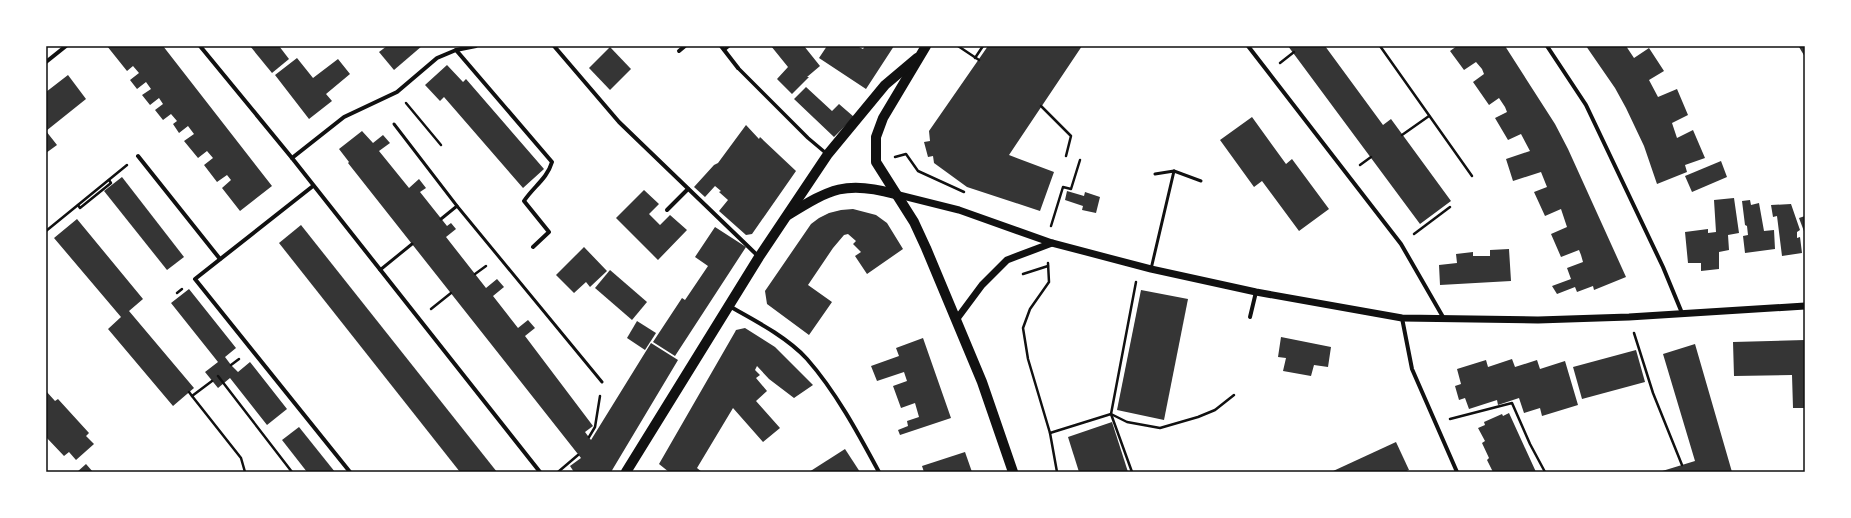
<svg xmlns="http://www.w3.org/2000/svg" width="1851" height="518" viewBox="0 0 1851 518" font-family="Signika,sans-serif">
	<style>
		.building { fill: #353535 }
		.lines { fill: none; stroke-linecap: round; stroke-linejoin: round }
		.path { stroke: #111; stroke-width: 2.5 }
		.service { stroke: #111; stroke-width: 3 }
		.pedestrian { stroke: #111; stroke-width: 3.5 }
		.minor { stroke: #111; stroke-width: 4 }
		.tertiary { stroke: #111; stroke-width: 7 }
		.primary { stroke: #111; stroke-width: 10 }
		.neatline { fill: none; stroke: #111; stroke-width: 1.5 }
	</style>
	<rect width="100%" height="100%" fill="#fff"/>
	<g class="building">
		<polygon points="107,46 163,46 272,186 240,211 222,188 231,180 227,175 217,182 204,165 213,158 207,151 198,158 184,141 194,134 188,126 179,133 173,124 177,121 171,114 163,120 155,110 163,104 159,98 150,105 142,95 151,89 146,82 137,89 130,80 139,73 133,66 127,71"/>
		<polygon points="250,46 279,46 289,59 272,73"/>
		<polygon points="387,46 422,46 394,70 379,52"/>
		<polygon points="771,46 804,46 820,66 807,77 809,77 792,94 777,79 788,67"/>
		<polygon points="827,46 857,46 863,49 865,46 894,46 866,89 819,58"/>
		<polygon points="988,46 1082,46 1009,155 1054,172 1040,211 967,187 934,163 933,156 928,157 924,142 930,141 929,131"/>
		<polygon points="1288,46 1325,46 1383,125 1391,119 1451,201 1420,224"/>
		<polygon points="1457,46 1505,46 1555,124 1568,149 1626,277 1594,290 1593,286 1577,292 1575,287 1557,294 1552,286 1571,279 1567,268 1583,262 1581,255 1579,250 1561,257 1551,234 1567,227 1561,209 1545,216 1534,192 1547,187 1541,172 1513,181 1506,159 1530,151 1521,134 1508,140 1495,118 1507,112 1505,107 1499,98 1489,105 1473,82 1484,74 1482,69 1476,62 1464,70 1450,51"/>
		<polygon points="1586,46 1626,46 1634,58 1649,48 1664,71 1649,80 1658,97 1677,89 1688,115 1672,123 1677,138 1693,130 1705,158 1685,165 1687,172 1657,184 1644,146 1626,108 1615,88"/>
		<polygon points="1801,46 1805,46 1805,57 1799,47"/>
		<polygon points="610,47 631,69 610,90 589,68"/>
		<polygon points="297,58 313,78 338,59 350,74 326,94 332,101 309,119 275,75"/>
		<polygon points="447,65 463,82 466,79 544,169 523,188 444,97 440,101 425,85"/>
		<polygon points="68,75 86,99 46,131 57,145 46,153 46,92"/>
		<polygon points="806,87 832,111 839,104 854,117 834,137 794,99"/>
		<polygon points="1252,117 1286,164 1292,159 1329,209 1299,231 1262,181 1254,187 1220,140"/>
		<polygon points="746,125 759,139 760,137 796,171 752,234 746,235 719,211 728,200 719,192 721,191 715,186 705,197 694,187 714,165 718,163"/>
		<polygon points="362,131 373,143 383,135 390,143 379,151 409,188 419,179 426,188 420,192 447,226 451,223 456,229 446,237 486,288 497,279 504,287 493,296 518,328 528,320 535,328 525,336 593,426 585,432 591,440 651,343 678,360 611,472 574,472 570,466 581,458 348,163 349,162 339,149"/>
		<polygon points="1721,161 1727,177 1692,192 1685,176"/>
		<polygon points="122,177 184,257 167,270 104,191"/>
		<polygon points="644,190 659,204 649,214 660,225 670,215 687,230 658,260 616,218"/>
		<polygon points="1067,191 1084,196 1085,192 1100,197 1096,213 1082,210 1083,206 1065,200"/>
		<polygon points="1734,198 1739,233 1728,235 1729,250 1719,252 1719,269 1701,271 1701,263 1688,263 1685,232 1708,229 1708,233 1716,232 1714,200"/>
		<polygon points="1750,200 1751,205 1759,203 1764,231 1774,230 1775,249 1745,253 1743,236 1748,235 1747,226 1745,225 1742,201"/>
		<polygon points="1791,204 1800,230 1797,232 1797,238 1800,237 1802,253 1782,256 1777,216 1773,217 1771,205"/>
		<polygon points="853,209 876,215 887,223 903,249 867,274 855,256 861,252 853,244 856,241 848,234 844,235 833,248 808,285 832,302 809,335 767,304 765,291 811,224 819,218 829,213 841,210"/>
		<polygon points="1805,216 1805,234 1799,218"/>
		<polygon points="77,219 143,299 129,311 194,388 173,406 108,329 121,317 54,238"/>
		<polygon points="301,225 497,472 460,472 279,243"/>
		<polygon points="715,227 746,247 675,356 653,342 682,298 685,300 708,266 695,257"/>
		<polygon points="584,247 607,271 590,287 586,282 574,293 556,275"/>
		<polygon points="1509,249 1511,281 1440,285 1439,265 1457,263 1456,254 1473,252 1473,256 1490,256 1490,250"/>
		<polygon points="610,270 647,302 632,320 595,288"/>
		<polygon points="189,289 236,348 225,357 231,365 238,372 250,362 287,409 267,425 230,378 218,388 205,372 218,362 171,303"/>
		<polygon points="1141,290 1188,299 1164,420 1117,410"/>
		<polygon points="637,321 656,333 645,350 627,338"/>
		<polygon points="745,328 775,347 813,385 794,398 769,379 757,366 755,370 760,375 756,378 767,391 756,401 780,428 763,442 733,408 697,468 702,472 669,472 659,464 735,332 736,330"/>
		<polygon points="1281,337 1331,347 1328,367 1314,365 1311,376 1283,371 1286,358 1278,357"/>
		<polygon points="923,338 951,418 900,435 898,430 908,426 907,421 919,417 915,403 901,408 893,386 907,381 904,372 877,381 871,366 899,356 896,348"/>
		<polygon points="1805,340 1805,408 1793,408 1792,375 1734,376 1733,342"/>
		<polygon points="1695,344 1732,472 1659,472 1695,461 1663,354"/>
		<polygon points="1636,350 1645,382 1582,399 1573,367"/>
		<polygon points="1512,359 1515,367 1537,360 1540,369 1565,361 1578,405 1542,416 1540,408 1524,413 1519,398 1498,405 1497,400 1469,409 1465,398 1459,400 1455,386 1461,384 1457,369 1486,360 1488,367"/>
		<polygon points="46,391 55,401 58,399 89,433 86,436 94,444 76,460 69,452 64,456 46,437"/>
		<polygon points="1509,413 1536,472 1493,472 1487,460 1489,458 1482,443 1485,441 1478,428 1485,425 1484,422 1502,414 1503,416"/>
		<polygon points="1112,422 1128,472 1079,472 1068,437"/>
		<polygon points="299,427 335,472 307,472 282,440"/>
		<polygon points="1396,442 1409,470 1404,472 1331,472"/>
		<polygon points="845,449 860,472 809,472"/>
		<polygon points="965,452 972,472 924,472 922,466"/>
		<polygon points="86,464 93,472 77,472"/>
	</g>
	<g class="lines">
		<g class="path">
			<polyline points="958,46 979,60"/>
			<polyline points="1380,46 1472,176"/>
			<polyline points="975,58 983,46"/>
			<polyline points="1280,63 1294,52"/>
			<polyline points="406,103 441,145"/>
			<polyline points="1041,106 1071,136 1066,156"/>
			<polyline points="1402,135 1429,116"/>
			<polyline points="895,157 906,154 918,171 964,192"/>
			<polyline points="1360,165 1371,157"/>
			<polyline points="78,205 80,208 111,183 109,180"/>
			<polyline points="1051,226 1063,187 1071,189 1080,160"/>
			<polyline points="46,231 127,165"/>
			<polyline points="1414,234 1450,207"/>
			<polyline points="1048,263 1049,282 1030,309 1023,328 1028,359 1050,433 1057,472"/>
			<polyline points="475,274 486,266"/>
			<polyline points="1023,274 1048,266"/>
			<polyline points="177,293 182,289"/>
			<polyline points="431,309 451,293"/>
			<polyline points="1634,333 1653,393 1682,465"/>
			<polyline points="231,365 239,359"/>
			<polyline points="218,376 292,472"/>
			<polyline points="212,381 192,396 241,458 245,472"/>
			<polyline points="189,392 192,396"/>
			<polyline points="1450,419 1512,403 1530,444 1545,472"/>
			<polyline points="1050,433 1111,414 1127,422 1160,428 1198,417 1215,410 1234,395"/>
			<polyline points="589,437 595,427 600,396"/>
			<polyline points="558,472 578,455"/>
			<polyline points="1132,472 1111,414 1136,282"/>
		</g>
		<g class="service">
			<polyline points="724,50 729,46"/>
			<polyline points="394,124 457,206"/>
			<polyline points="1174,171 1201,181"/>
			<polyline points="441,219 457,206 602,382"/>
			<polyline points="1151,269 1174,171 1155,174"/>
			<polyline points="380,270 412,244"/>
		</g>
		<polyline class="pedestrian" points="738,68 808,138 827,154"/>
		<g class="minor">
			<polyline points="200,46 292,158 540,472"/>
			<polyline points="554,46 619,122 758,256"/>
			<polyline points="721,46 738,68"/>
			<polyline points="1248,46 1401,244 1443,317"/>
			<polyline points="1547,46 1586,105 1663,267 1682,313"/>
			<polyline points="456,50 476,46"/>
			<polyline points="679,51 685,46"/>
			<polyline points="46,62 66,46"/>
			<polyline points="138,156 220,259"/>
			<path d="M292 158 344 117 397 92 437 58 456 50 552 162C547 179 534 186 524 201L549 232 533 247"/>
			<polyline points="313,186 195,279 350,472"/>
			<polyline points="667,210 688,189"/>
			<path d="M729 306C754 320 787 337 807 359 836 392 858 433 879 472"/>
			<polyline points="1250,317 1256,292"/>
			<polyline points="1402,318 1412,369 1457,472"/>
		</g>
		<g class="tertiary">
			<polyline points="895,194 959,210 1052,243 1151,269 1256,292 1402,318 1538,320 1629,317 1805,306"/>
			<polyline points="956,320 982,285 1007,260 1052,243"/>
		</g>
		<g class="primary">
			<polyline points="926,46 883,118 876,137 876,162 914,222 926,248 982,382 1013,472"/>
			<path d="M788 215C830 189 846 180 895 194"/>
			<polyline points="626,472 759,257 828,154 885,85 917,58"/>
		</g>
	</g>
	<rect width="1851" height="518" fill="none" stroke="#ffffff" stroke-width="94"/>
	<rect x="47" y="47" width="1757" height="424" class="neatline"/>
</svg>
